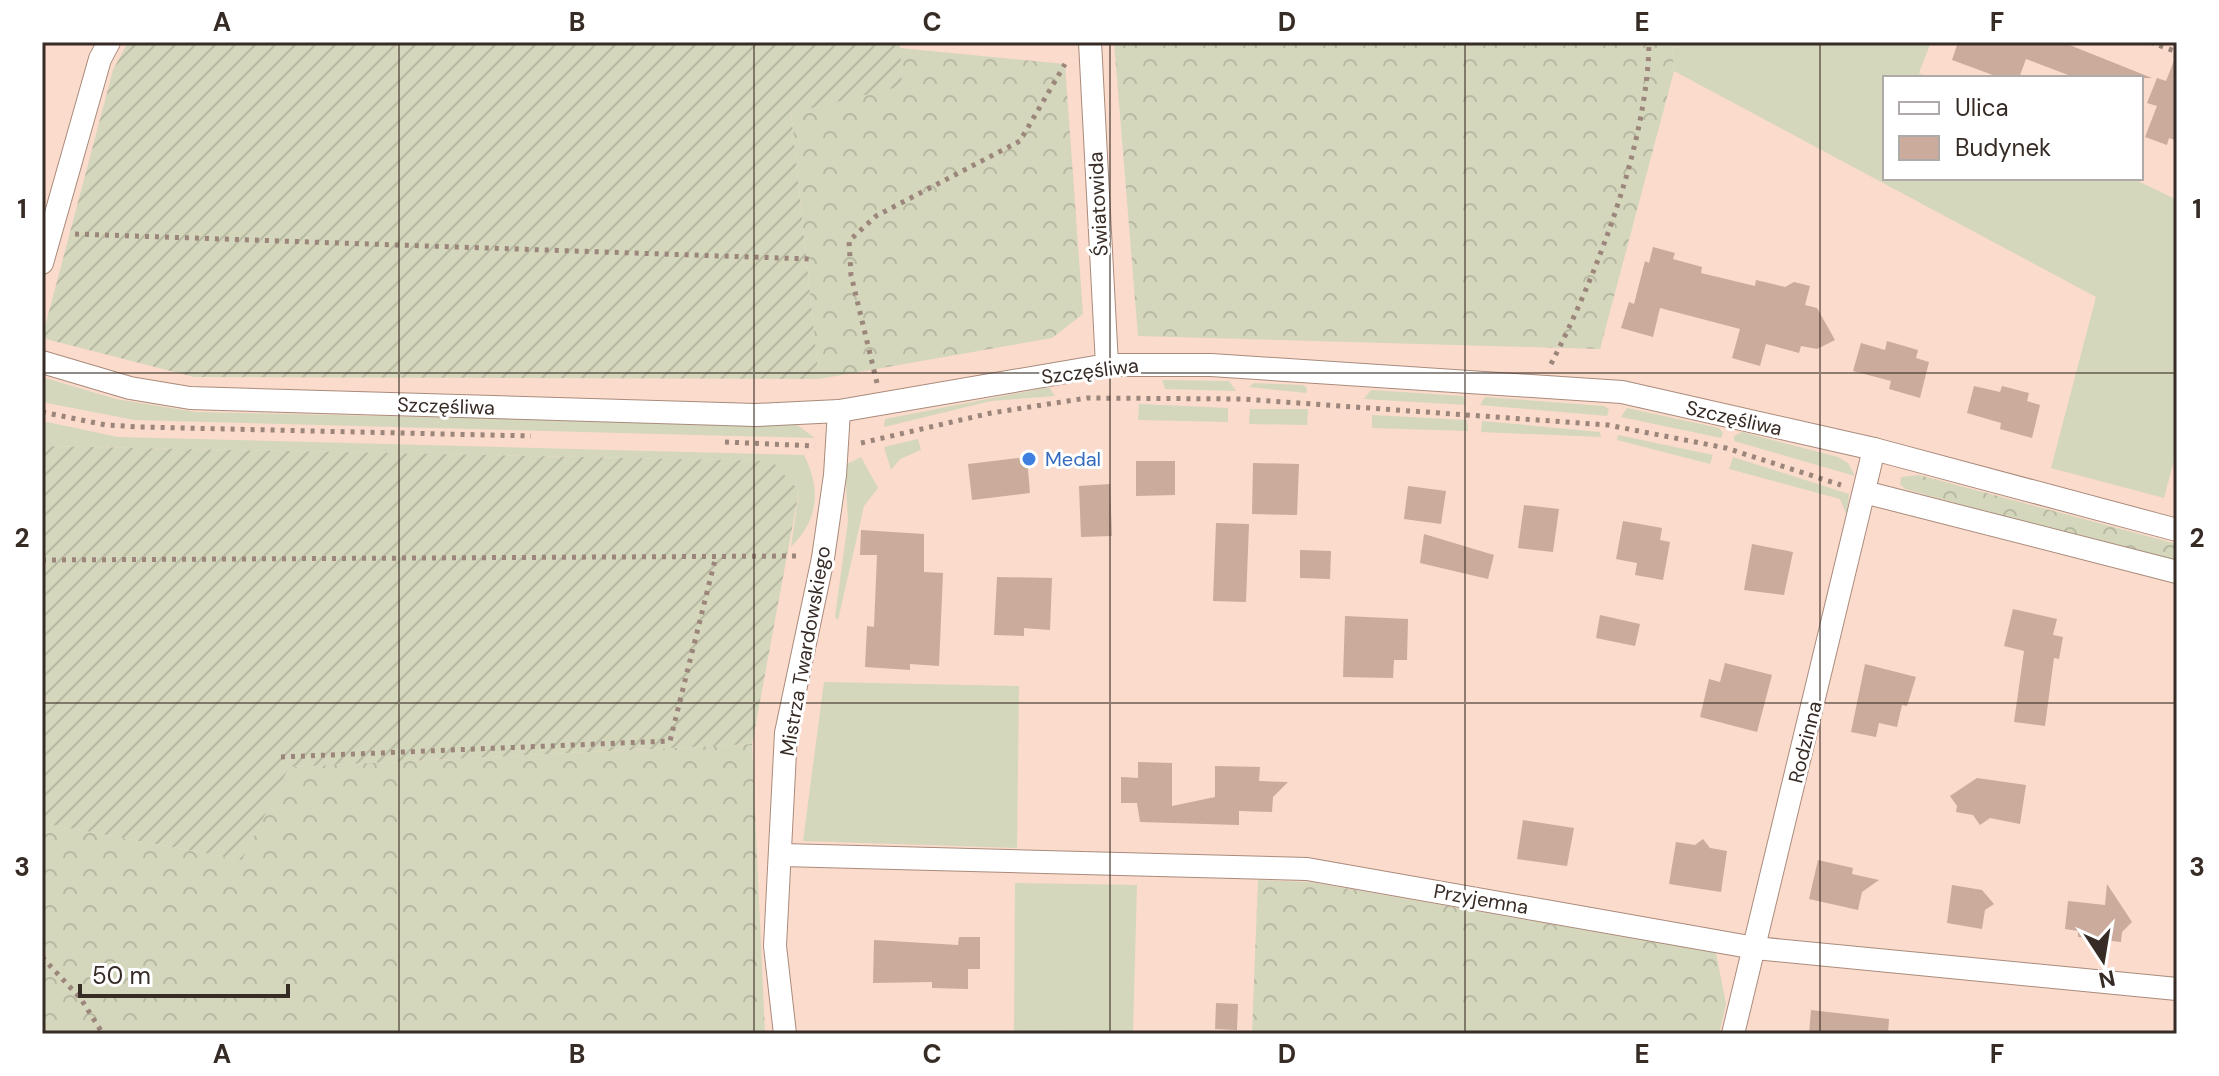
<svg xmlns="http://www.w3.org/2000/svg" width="2219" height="1076" viewBox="0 0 2219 1076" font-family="'DM Sans',sans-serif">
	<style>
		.grass { fill: #d4d7bc }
		.forest { fill: url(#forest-crowns) }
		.garden { fill: url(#garden-furrows) }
		.building { fill: #caab9c }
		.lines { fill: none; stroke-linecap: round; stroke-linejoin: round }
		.minor-casing { stroke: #a98b7c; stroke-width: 24 }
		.path { stroke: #9c867b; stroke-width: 5; stroke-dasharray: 4 6; stroke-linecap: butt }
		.minor { stroke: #fff; stroke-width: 22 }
		.grid { fill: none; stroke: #372b25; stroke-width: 2; stroke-opacity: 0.55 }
		.shop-dot { fill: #3f7fe0; stroke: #fff; stroke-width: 3 }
		.labels { text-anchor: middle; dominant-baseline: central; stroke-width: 6; stroke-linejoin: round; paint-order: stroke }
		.street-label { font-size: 20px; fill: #372b25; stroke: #fff }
		.shop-label { font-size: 20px; fill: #366cbe; stroke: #fff; text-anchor: start }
		.neatline { fill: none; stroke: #372b25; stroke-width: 3 }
		.grid-label { font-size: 26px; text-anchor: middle; font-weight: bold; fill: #372b25 }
	</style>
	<defs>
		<pattern id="forest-crowns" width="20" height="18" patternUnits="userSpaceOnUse" patternTransform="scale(2)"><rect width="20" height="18" fill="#d4d7bc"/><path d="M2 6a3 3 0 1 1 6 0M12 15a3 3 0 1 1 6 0" fill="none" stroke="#b7b9a1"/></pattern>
		<pattern id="garden-furrows" width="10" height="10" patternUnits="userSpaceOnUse" patternTransform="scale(2)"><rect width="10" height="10" fill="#d4d7bc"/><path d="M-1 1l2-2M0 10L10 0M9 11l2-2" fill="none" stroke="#b7b9a1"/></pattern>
	</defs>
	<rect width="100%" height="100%" fill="#fbdbcb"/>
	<g class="grass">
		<polygon points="1672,42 1931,42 1919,73 1928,78 1885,78 1885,178 2132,178 2177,200 2177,449 2164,498 2051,468 2096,297 1674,71"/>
		<polygon points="42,377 116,399 196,412 797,425 815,438 134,420 42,402"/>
		<polygon points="1162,380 1229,381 1236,391 1165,389"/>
		<polygon points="1254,383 1303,385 1307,388 1306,393 1249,387"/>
		<polygon points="1049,387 1055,396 991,401 884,427 885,419"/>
		<polygon points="1371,390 1463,396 1466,405 1364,399"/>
		<polygon points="1485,397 1604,406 1609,409 1607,416 1480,405"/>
		<polygon points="1139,404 1228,408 1228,422 1138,420"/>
		<polygon points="1627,408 1719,428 1723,433 1721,438 1621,417"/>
		<polygon points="1250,409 1308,409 1307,425 1249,424"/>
		<polygon points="1372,415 1467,420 1468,431 1372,428"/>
		<path d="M42 421 118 437 804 455C821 489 819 519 791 547L799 491 771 461 42 446Z"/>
		<polygon points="1482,421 1600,432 1601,437 1481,432"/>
		<polygon points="1742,432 1838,457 1848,463 1855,476 1734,441 1734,436"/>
		<polygon points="1618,435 1713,455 1710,464 1617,440"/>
		<polygon points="918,439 921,450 900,459 891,470 884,447"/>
		<polygon points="861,457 878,488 864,506 838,620 835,617 848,521 845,465"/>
		<polygon points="1733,457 1849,494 1847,516 1840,499 1729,469"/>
		<polygon points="824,682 1019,686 1017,848 803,841"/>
		<polygon points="1015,883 1137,885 1133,1032 1014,1030"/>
	</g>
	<g class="forest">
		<polygon points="1114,42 1672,42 1674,71 1600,349 1138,336"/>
		<polygon points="900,48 1065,64 1083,314 1052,338 819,379 791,112 902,86"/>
		<polygon points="1919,475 2177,544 2177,564 1905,489 1900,484 1901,477"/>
		<polygon points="752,744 765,1034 42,1034 42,823 242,860 288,767"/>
		<polygon points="1258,880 1310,882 1716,953 1726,1004 1719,1034 1014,1034 1014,1030 1252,1034"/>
	</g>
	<g class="garden">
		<polygon points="128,42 900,42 902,86 791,113 819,379 194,377 42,338 113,70"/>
		<polygon points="42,446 772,461 799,491 752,744 289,767 242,860 42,823"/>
	</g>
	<g class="building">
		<polygon points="1958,42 2062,42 2152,78 2076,78 2026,59 2019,78 2001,78 1952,60"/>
		<polygon points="2175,58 2177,141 2169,138 2167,145 2145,137 2157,106 2147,103 2157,78 2166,81"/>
		<polygon points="1653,247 1675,253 1673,259 1702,267 1701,273 1755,286 1756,280 1785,287 1794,282 1810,286 1805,305 1817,308 1835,340 1817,349 1801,346 1799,353 1766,344 1760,366 1732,358 1740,329 1660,308 1653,337 1621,328 1629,302 1634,304 1645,261 1649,263"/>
		<polygon points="1887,341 1918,350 1916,358 1929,362 1920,398 1889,389 1891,381 1853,371 1861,343 1885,350"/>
		<polygon points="1974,386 2000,392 2002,386 2029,393 2027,401 2040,405 2032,438 2000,429 2001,423 1967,413"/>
		<polygon points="1027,457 1030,493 972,500 968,464"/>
		<polygon points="1136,461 1175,461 1175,495 1136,496"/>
		<polygon points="1253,463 1299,464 1297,515 1252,514"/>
		<polygon points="1110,484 1112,536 1081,537 1079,486"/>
		<polygon points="1408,486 1446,491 1441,524 1404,519"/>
		<polygon points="1524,505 1559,509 1553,552 1518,548"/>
		<polygon points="1623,521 1662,528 1660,540 1670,542 1663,580 1635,575 1637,563 1616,559"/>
		<polygon points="1216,523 1249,524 1246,602 1213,601"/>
		<polygon points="861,530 924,534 924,572 943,573 939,666 910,664 910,670 865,667 867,626 874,627 877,555 860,555"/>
		<polygon points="1424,534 1494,555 1488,579 1420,563"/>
		<polygon points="1752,544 1793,552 1784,595 1744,590"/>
		<polygon points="1300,550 1331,551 1330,579 1300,578"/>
		<polygon points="997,577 1052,578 1050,630 1024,628 1024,636 994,635"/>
		<polygon points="2013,609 2057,619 2053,635 2063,637 2059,659 2054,658 2045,726 2014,722 2024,651 2004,646"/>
		<polygon points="1600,615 1640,624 1635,646 1596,638"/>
		<polygon points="1345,616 1408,619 1407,660 1394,660 1393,678 1343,677"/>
		<polygon points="1725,663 1772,675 1757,732 1700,717 1709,679 1720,682"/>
		<polygon points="1865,664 1916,677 1907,706 1902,705 1897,727 1879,723 1876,737 1851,732"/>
		<polygon points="1138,762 1172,763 1172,806 1215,797 1215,766 1260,767 1259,781 1288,782 1273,797 1272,812 1239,811 1239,825 1140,822 1137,803 1121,803 1121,777 1138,778"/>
		<polygon points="1977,778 2026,785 2020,824 1990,818 1980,825 1973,815 1956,812 1957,806 1950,796"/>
		<polygon points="1523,820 1574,828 1567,866 1517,859"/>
		<polygon points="1703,839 1710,848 1727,851 1721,892 1669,884 1676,842 1695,845"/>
		<polygon points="1818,860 1853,868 1852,874 1879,880 1862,892 1858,910 1809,899"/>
		<polygon points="2107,884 2132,922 2122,932 2121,942 2078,937 2078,931 2065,929 2068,901 2105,905"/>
		<polygon points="1952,885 1982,890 1994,904 1985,910 1982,929 1947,923"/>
		<polygon points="959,937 980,937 980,969 968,969 968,989 932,988 932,982 873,983 874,940 958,945"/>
		<polygon points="1216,1003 1238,1004 1237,1030 1215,1029"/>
		<polygon points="1811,1010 1889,1019 1888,1034 1809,1034"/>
	</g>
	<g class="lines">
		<defs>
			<g id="minor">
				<polyline points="1090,42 1107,365"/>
				<polyline points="42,263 100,59 109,42"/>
				<polyline points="42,362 130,388 190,398 756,415 839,411 1107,365 1211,365 1622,392 1874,449 2177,530"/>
				<polyline points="1864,492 2177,572"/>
				<polyline points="782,855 1307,869 1755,948 2177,989"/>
				<polyline points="785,1034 775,946 786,733 823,558 835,475 839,411"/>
				<polyline points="1733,1034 1874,449"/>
			</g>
		</defs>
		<use href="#minor" class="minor-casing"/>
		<g class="path">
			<polyline points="2150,42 2177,52"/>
			<polyline points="75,234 810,259"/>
			<path d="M1551 364C1597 275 1648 142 1649 42"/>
			<polyline points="877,383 851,275 849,241 876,216 1020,141 1065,64"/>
			<polyline points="42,412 106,425 140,427 531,436"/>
			<polyline points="725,442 815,446"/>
			<polyline points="861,443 991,413 1087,398 1242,399 1608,425 1726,448 1841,485"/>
			<polyline points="42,560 798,556"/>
			<polyline points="281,757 670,741 716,556"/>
			<polyline points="42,957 81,999 103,1034"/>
		</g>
		<use href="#minor" class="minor"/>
	</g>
	<path class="grid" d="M399 42V1034M754 42V1034M1110 42V1034M1465 42V1034M1820 42V1034M42 373H2177M42 703H2177"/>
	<circle class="shop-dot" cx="1029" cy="459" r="8"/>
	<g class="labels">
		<g class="street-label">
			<text transform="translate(1098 204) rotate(-93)">Światowida</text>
			<text transform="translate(1090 371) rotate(-7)">Szczęśliwa</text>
			<text transform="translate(446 406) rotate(2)">Szczęśliwa</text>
			<text transform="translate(1734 418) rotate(13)">Szczęśliwa</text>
			<text transform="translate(805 651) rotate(-80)">Mistrza Twardowskiego</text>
			<text transform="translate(1805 742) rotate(-76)">Rodzinna</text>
			<text transform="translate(1481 899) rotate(10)">Przyjemna</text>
		</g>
		<g class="shop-label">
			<text x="1045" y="459">Medal</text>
		</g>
	</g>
	<rect width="2219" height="1076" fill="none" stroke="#ffffff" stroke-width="88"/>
	<rect x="1883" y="76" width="260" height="104" fill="#ffffff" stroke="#afaaa8" stroke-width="2"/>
	<rect x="1899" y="102" width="40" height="12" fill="#ffffff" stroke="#afaaa8" stroke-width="2"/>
	<text x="1955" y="116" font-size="24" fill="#372b25">Ulica</text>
	<rect x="1899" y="136" width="40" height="24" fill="#caab9c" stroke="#afaaa8" stroke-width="2"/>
	<text x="1955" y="156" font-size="24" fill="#372b25">Budynek</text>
	<g transform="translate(2103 960) rotate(168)" stroke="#ffffff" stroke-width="6" paint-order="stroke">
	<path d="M0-6L14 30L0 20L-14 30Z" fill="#372b25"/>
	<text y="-12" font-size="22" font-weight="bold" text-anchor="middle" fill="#372b25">N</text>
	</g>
	<path d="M80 984v12h208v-12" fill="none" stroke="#372b25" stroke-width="4"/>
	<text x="92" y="984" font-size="24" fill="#372b25" stroke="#ffffff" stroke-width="6" paint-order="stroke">50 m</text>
	<rect x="44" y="44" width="2131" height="988" class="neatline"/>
	<g class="grid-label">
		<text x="222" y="31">A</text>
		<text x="577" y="31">B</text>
		<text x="932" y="31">C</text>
		<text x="1287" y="31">D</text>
		<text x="1642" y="31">E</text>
		<text x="1997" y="31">F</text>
		<text x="22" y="218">1</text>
		<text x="2197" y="218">1</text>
		<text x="22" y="547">2</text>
		<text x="2197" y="547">2</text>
		<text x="22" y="876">3</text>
		<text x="2197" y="876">3</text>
		<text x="222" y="1063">A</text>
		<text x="577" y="1063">B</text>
		<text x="932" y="1063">C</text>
		<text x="1287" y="1063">D</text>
		<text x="1642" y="1063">E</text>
		<text x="1997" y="1063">F</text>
	</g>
</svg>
